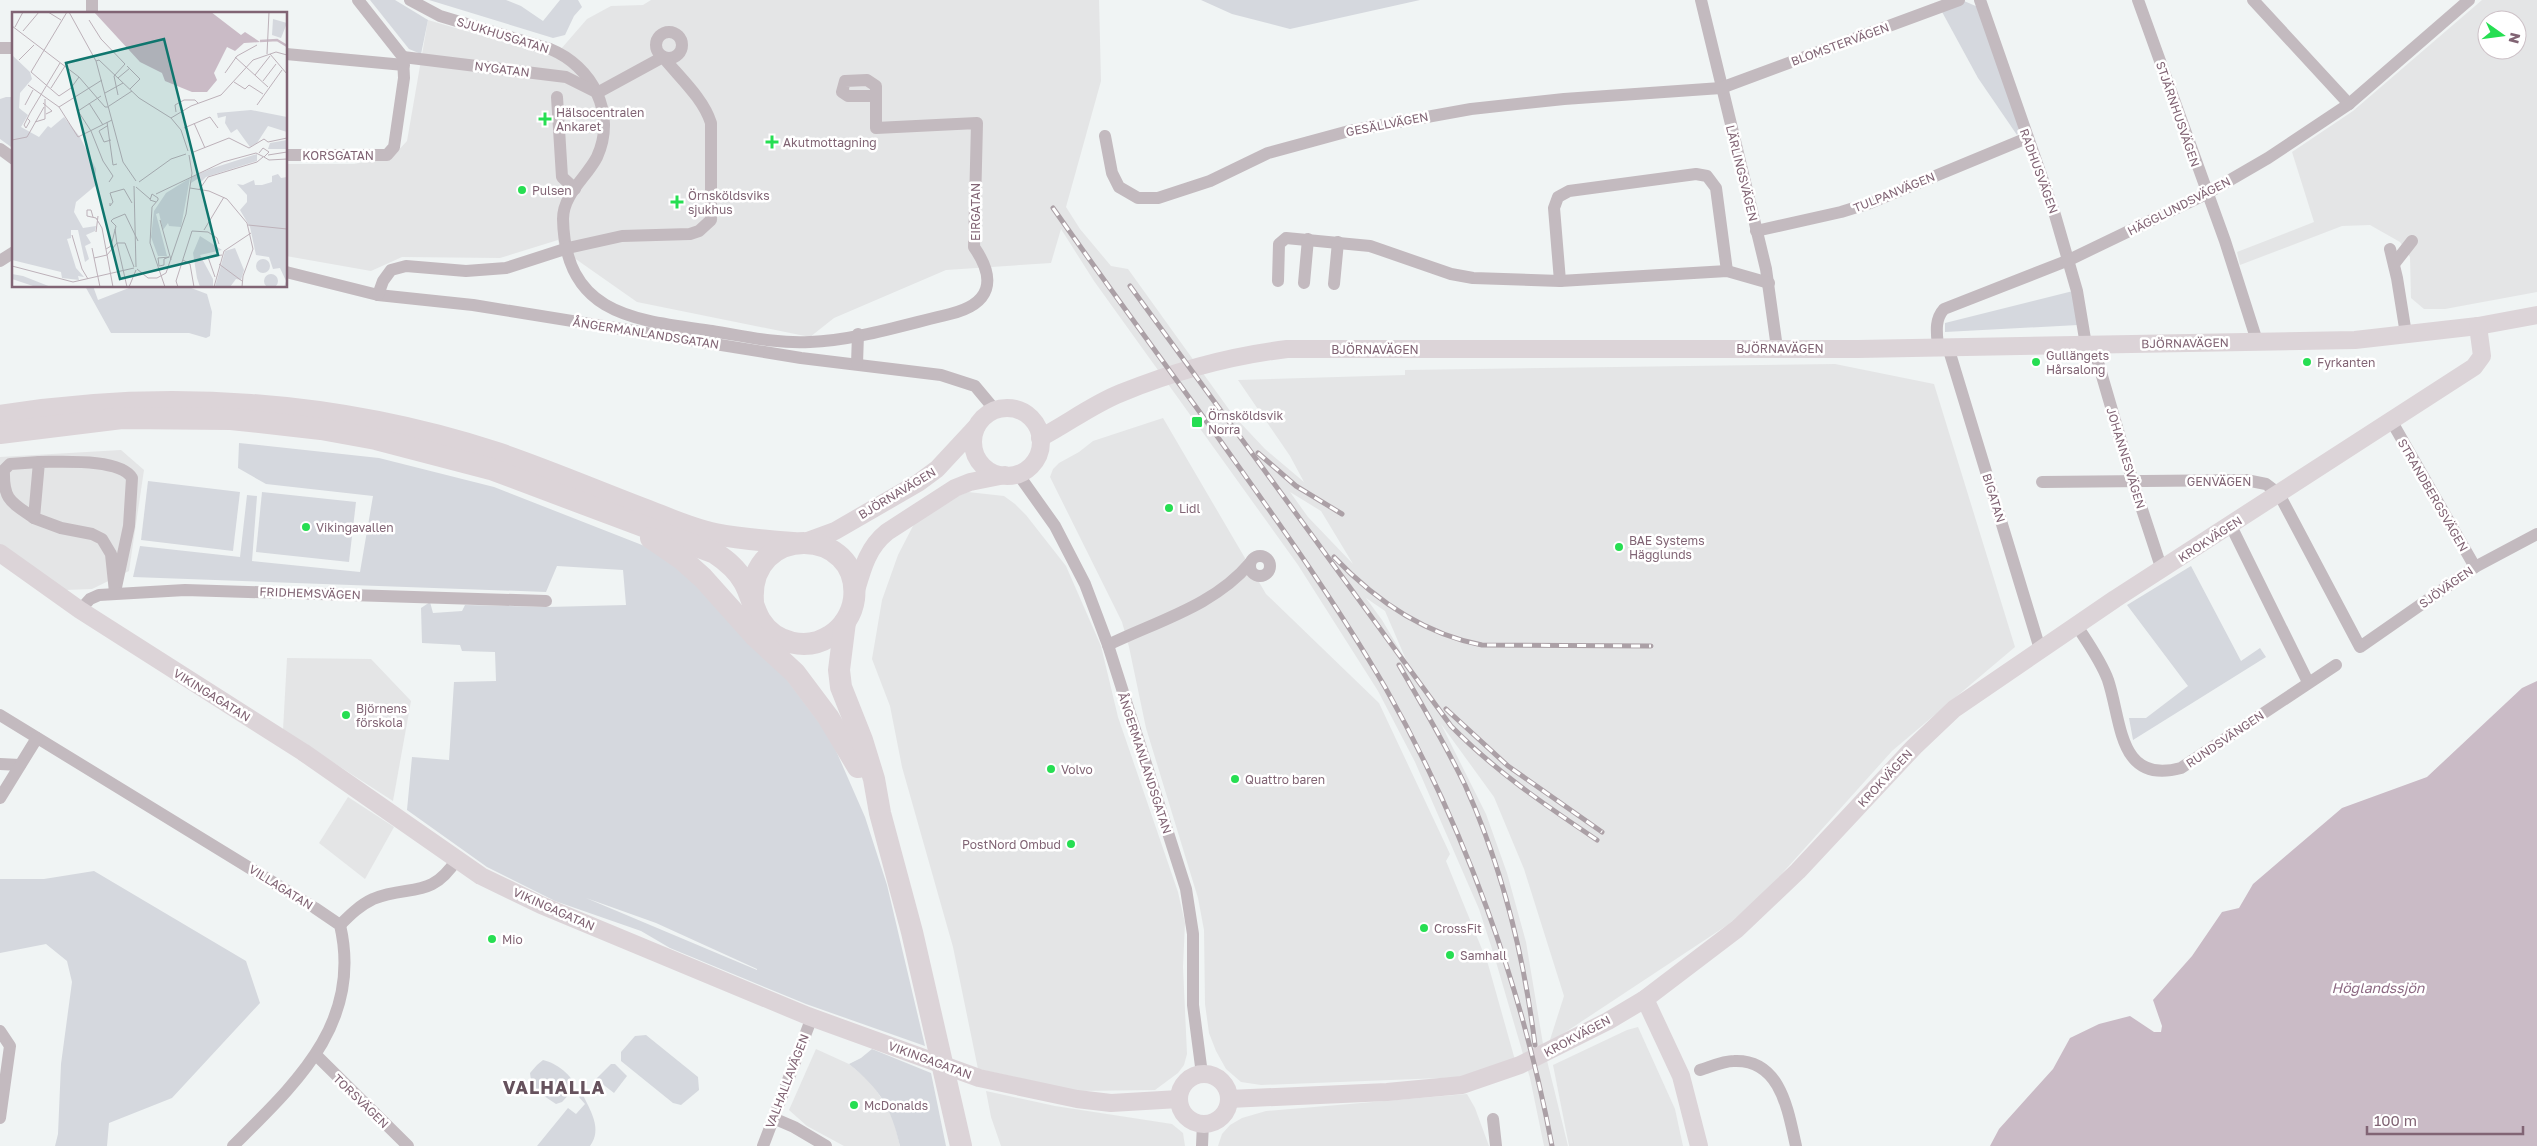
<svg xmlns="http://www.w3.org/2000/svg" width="2537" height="1146" viewBox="0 0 2537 1146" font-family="'Golos Text',sans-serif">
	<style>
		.built { fill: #e4e5e6; fill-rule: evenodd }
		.green { fill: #d5d8de; fill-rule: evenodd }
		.water { fill: #cabbc6 }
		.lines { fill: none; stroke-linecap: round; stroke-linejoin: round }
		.street { stroke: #c3babf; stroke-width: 12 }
		.secondary { stroke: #dcd4d8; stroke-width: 18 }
		.highway { stroke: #dcd4d8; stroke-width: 22 }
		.rail-casing { stroke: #aba0a6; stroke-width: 5 }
		.rail { stroke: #fff; stroke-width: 3; stroke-dasharray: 9; stroke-linecap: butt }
		.poi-dot { fill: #26de52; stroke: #fff; stroke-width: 2 }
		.labels { text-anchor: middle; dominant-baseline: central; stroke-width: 5; stroke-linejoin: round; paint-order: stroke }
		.street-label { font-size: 12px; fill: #816474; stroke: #fff }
		.poi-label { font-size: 12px; fill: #816474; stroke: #fff; text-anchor: start }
		.water-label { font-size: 14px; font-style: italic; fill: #8c6982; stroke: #fff }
		.district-label { font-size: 18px; font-weight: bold; letter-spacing: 1px; fill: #66525d; stroke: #fff }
		.inset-river { fill: none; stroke: #cabbc6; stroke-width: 2.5 }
		.inset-road { fill: none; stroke: #bdb1b9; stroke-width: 1 }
		.view { fill: #0f766e; fill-opacity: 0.15; stroke: #0f766e; stroke-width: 2.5 }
		.inset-edge { fill: none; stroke: #816474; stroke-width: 2.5 }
	</style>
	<rect width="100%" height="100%" fill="#f0f4f4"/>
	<g class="built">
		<path d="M651 0H1099L1101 81 1066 207 1080 229 1111 266 1128 269 1233 415 1265 449 1304 482 1290 456 1238 380 1405 375V370L1835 364 1934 384 2015 647 1892 751 1769 888 1729 924 1549 1043 1564 996 1524 869 1494 797 1441 724 1486 814 1507 873 1526 942 1543 1044 1568 1146H1544L1530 1078 1494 955 1479 909 1415 762 1378 691 1298 565 1094 281 1061 229 1051 263 946 270 834 318 810 337 637 302 560 248 558 240 500 258 402 257 371 271 286 256V164H354L393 156 407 141 428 20 554 57 587 19 611 6 643 5ZM1290 492 1321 511 1353 564 1308 517ZM1366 598 1385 611 1407 662 1382 620Z"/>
		<path d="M2482 0H2537V292L2445 309H2424L2411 298 2410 257 2400 242 2370 225 2342 226 2240 265 2237 252 2314 222 2292 152 2353 111ZM2487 20H2517V50H2487Z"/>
		<polygon points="1163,418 1266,594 1379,703 1450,854 1446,861 1488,964 1515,1060 1467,1077 1261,1085 1241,1082 1226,1069 1216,1051 1209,1033 1205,1004 1204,930 1198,898 1146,728 1129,647 1122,622 1050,477 1053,469 1059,463 1079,452 1093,441"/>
		<polygon points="121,450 144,470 129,571 92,589 65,590 0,545 0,457"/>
		<polygon points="968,492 1004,496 1015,504 1026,515 1066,566 1101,646 1118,717 1178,892 1185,923 1183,967 1187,1054 1184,1065 1178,1073 1155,1090 1078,1091 978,1069 953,947 902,767 890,706 872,659 882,600 898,555 914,524 924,510"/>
		<polygon points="287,658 371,659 411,701 393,801 283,730"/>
		<polygon points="348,797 394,827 365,879 319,843"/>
		<polygon points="1638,1027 1675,1109 1683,1146 1569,1146 1553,1065 1627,1030"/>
		<polygon points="816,1049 849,1064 871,1082 893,1117 900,1146 844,1146 807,1126 789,1110"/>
		<polygon points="986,1091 1055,1106 1172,1124 1183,1133 1185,1146 1001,1146 991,1117"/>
		<polygon points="1467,1094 1475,1108 1489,1146 1218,1146 1222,1134 1230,1125 1242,1118 1266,1111"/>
	</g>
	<g class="green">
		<polygon points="370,0 395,0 428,20 421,54 409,49"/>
		<polygon points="429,0 506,0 521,6 543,21 560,0 578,0 582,7 574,16 565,35 553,38"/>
		<polygon points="1201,0 1420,0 1290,29 1232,14"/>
		<polygon points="1964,1 1978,7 2020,128 2017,135 1978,78 1941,10"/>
		<polygon points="6,97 14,97 14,149 0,139 0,99"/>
		<polygon points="85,286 93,286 98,300 134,286 186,286 207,294 212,312 210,336 206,338 189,333 111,333"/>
		<polygon points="2073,291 2078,325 1945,332 1945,323"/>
		<path d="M239 443 379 458 494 487 665 554 721 592 830 737 865 817 887 885 925 1046 806 1004 670 948 641 931 555 901 487 867 407 810 412 757 449 760 454 682 496 681 495 652 462 651 460 645 422 643 421 608 430 602 433 613 462 611 465 605 547 607 626 605 623 570 557 566 546 592 133 577 140 546 240 557 247 495 257 496 252 561 360 572 373 496 266 484 238 468ZM586 898 656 923 757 969V970Z"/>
		<polygon points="148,481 240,492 233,551 141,540"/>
		<polygon points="262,492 356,502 349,562 256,552"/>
		<polygon points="2191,566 2241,661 2260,648 2266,657 2133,740 2129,718 2146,718 2188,686 2127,605"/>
		<polygon points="94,871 246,961 260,1003 172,1098 109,1123 107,1146 55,1146 58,1134 61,1064 72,982 67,961 46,944 0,953 0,879 44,879"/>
		<polygon points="646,1035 698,1077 699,1090 681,1105 673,1103 621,1061 621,1052 635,1036"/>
		<path d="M872 1049 931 1073 946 1146H900C891 1107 880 1089 849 1064L861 1058Z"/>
		<path d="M543 1060C556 1063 573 1075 575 1088L562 1102 556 1104 532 1088 530 1073 537 1065Z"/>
		<polygon points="611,1064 615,1064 627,1076 614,1093 596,1079"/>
		<path d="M582 1093C590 1110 603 1129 590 1146H537L568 1108 576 1114 585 1104 579 1097Z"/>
	</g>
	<polygon class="water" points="2537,681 2537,1146 1990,1146 1999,1129 2053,1069 2070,1038 2099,1024 2130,1016 2154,1032 2161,1032 2162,1026 2153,1000 2192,956 2222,912 2239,908 2253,884 2342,808 2427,777 2522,688"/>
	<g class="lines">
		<g class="street">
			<path d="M410 0 440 16 550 49C592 66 617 113 597 157 587 177 563 194 563 219 565 316 636 320 712 331 744 336 777 344 810 342 853 341 907 324 950 314 991 304 997 280 974 247L977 123 876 128V86L867 80 845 81 842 92 848 96H876"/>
			<polyline points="1701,0 1766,269 1777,348"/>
			<polyline points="1980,0 2055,215 2077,291 2086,345"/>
			<polyline points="2138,0 2225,241 2257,341"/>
			<polyline points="2253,0 2349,104"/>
			<polyline points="92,14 92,0"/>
			<circle cx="669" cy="45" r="13"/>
			<polyline points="0,48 14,48"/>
			<polyline points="286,54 404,65"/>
			<polyline points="403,57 566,77 594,91"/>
			<polyline points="557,97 562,177 575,189"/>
			<polyline points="1105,136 1112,173 1119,187 1138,198 1158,198 1210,181 1268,153 1349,131 1471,109 1564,99 1721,88 1959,0"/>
			<polyline points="0,149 14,159"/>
			<polyline points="286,155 387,155 394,147 404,78 403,57 358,0"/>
			<polyline points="1756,231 1841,212 1870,203 2027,138"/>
			<polyline points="2390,249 2397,278 2406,334"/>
			<polyline points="0,261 14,252"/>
			<polyline points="2394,264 2412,241"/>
			<polyline points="286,272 378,295 473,305 801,358 941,375 975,386 995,410"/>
			<polyline points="1278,281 1279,244 1286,238 1370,246 1451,274 1473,278 1560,281 1727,271 1769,283"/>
			<polyline points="1560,281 1554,208 1558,197 1569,191 1696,174 1707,176 1716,188 1727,271"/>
			<polyline points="1304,283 1308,239"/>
			<polyline points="1334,284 1338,242"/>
			<path d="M378 295 383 281 391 270 406 266 466 271 506 268 568 248 622 236 690 234 699 231 711 220V123C703 98 680 78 663 57L597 93"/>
			<polyline points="2093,345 2133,482 2162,570"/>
			<path d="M1938 347C1937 334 1934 320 1944 309L2069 260 2206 194 2268 158 2349 104 2469 0"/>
			<polyline points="1948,347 2040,649"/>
			<polyline points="857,364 858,334"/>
			<polyline points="2392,422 2475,567"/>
			<path d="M39 462C61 462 120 458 132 478L129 526 115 592 111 554 102 539 92 534 61 528 34 518Z"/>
			<polyline points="1018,474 1055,526 1085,584 1108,645 1186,889 1193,934 1193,1005 1202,1074"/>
			<polyline points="2042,482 2246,480 2266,484 2279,494 2360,647 2475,567 2537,534"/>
			<path d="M34 518C11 502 3 500 4 470L10 464 39 462"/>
			<polyline points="2231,526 2308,682"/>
			<circle cx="1260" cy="566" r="10"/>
			<polyline points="80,610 90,599 99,595 185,590 546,601"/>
			<path d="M2077 626C2088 643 2101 661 2108 680 2122 722 2118 785 2181 768L2336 665"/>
			<path d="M1108 645C1157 621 1214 606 1250 563"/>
			<path d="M0 715 315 908 340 925C363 1023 296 1083 233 1146"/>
			<polyline points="0,764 20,765"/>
			<polyline points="0,798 37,738"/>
			<path d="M340 925C350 915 360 905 373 899 410 884 431 900 457 859"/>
			<polyline points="0,1031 10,1046 0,1118"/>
			<polyline points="316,1055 408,1146"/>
			<path d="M1700 1070C1710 1067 1723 1061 1734 1061 1781 1059 1788 1111 1796 1146"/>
			<polyline points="773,1118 794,1127 826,1146"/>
			<polyline points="1493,1119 1496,1146"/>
			<polyline points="763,1146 812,1017"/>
			<polyline points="1202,1146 1203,1123"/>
		</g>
		<g class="secondary">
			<circle cx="1007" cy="442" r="34"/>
			<path d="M1040 438C1067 424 1093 404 1121 393 1175 371 1229 356 1287 349H1858L2355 340 2478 326 2537 315"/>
			<polyline points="805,542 835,531 918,483 937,469 976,427"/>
			<polyline points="0,553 80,610 303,752 481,876 541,905 808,1016 979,1078 1077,1099 1111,1103 1179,1099"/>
			<path d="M855 594C862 570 867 548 887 532L955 488 970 482 1005 475"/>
			<polyline points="1645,999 1681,1076 1699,1146"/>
			<circle cx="1204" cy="1099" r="25"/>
			<polyline points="1229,1099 1387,1092 1462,1085 1520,1065 1608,1021 1645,999 1737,929 1798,871 1914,747 1954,709 2115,599 2474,367 2482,356 2478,326"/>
		</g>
		<g class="highway">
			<path d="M0 416C166 389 337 401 497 453 547 470 596 491 646 510 669 519 691 529 715 534 741 539 767 541 793 543"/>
			<path d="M0 433 122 418 231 419 321 429 376 439 491 469 715 553C727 561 737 569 744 582 751 594 753 608 760 620 775 644 807 651 830 636 843 628 852 614 854 599 862 526 747 522 753 602"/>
			<polyline points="651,538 683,560 703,578 755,636 795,673 828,717 858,767"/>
			<polyline points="845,622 839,670 841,687 862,740 874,779 880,813 912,932 961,1146"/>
		</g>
		<defs>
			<g id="rail">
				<path d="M1053 208C1107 285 1162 360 1217 436 1275 518 1334 599 1385 687 1465 828 1522 986 1552 1146"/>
				<path d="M1130 286 1451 726C1495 771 1545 805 1597 840"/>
				<polyline points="1258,453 1296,486 1342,514"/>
				<path d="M1334 557C1374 599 1424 634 1482 645L1651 646"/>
				<path d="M1399 665C1422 705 1445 744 1465 785 1502 867 1524 956 1535 1045"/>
				<polyline points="1446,709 1508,766 1602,832"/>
			</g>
		</defs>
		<use href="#rail" class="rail-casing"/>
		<use href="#rail" class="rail"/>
	</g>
	<g class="poi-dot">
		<path d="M542.5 111.5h5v5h5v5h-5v5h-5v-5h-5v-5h5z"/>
		<path d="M769.5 134.5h5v5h5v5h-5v5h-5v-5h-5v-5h5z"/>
		<circle cx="522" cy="190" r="5"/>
		<path d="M674.5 194.5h5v5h5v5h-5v5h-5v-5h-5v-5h5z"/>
		<circle cx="2036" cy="362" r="5"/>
		<circle cx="2307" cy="362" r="5"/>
		<rect x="1191" y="416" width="12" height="12" rx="2.5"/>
		<circle cx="1169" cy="508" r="5"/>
		<circle cx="306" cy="527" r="5"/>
		<circle cx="1619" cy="547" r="5"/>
		<circle cx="346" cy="715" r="5"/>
		<circle cx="1051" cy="769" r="5"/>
		<circle cx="1235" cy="779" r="5"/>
		<circle cx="1071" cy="844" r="5"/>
		<circle cx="1424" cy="928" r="5"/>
		<circle cx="492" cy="939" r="5"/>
		<circle cx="1450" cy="955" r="5"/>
		<circle cx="854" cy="1105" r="5"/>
	</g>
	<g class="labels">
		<g class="street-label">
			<text transform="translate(503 35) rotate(17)">SJUKHUSGATAN</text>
			<text transform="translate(1840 44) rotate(-20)">BLOMSTERVÄGEN</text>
			<text transform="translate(502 69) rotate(7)">NYGATAN</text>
			<text transform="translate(2178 114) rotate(71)">STJÄRNHUSVÄGEN</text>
			<text transform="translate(1387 124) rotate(-11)">GESÄLLVÄGEN</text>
			<text x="338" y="155">KORSGATAN</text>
			<text transform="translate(2039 171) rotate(70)">RADHUSVÄGEN</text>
			<text transform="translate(1742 173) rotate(76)">LÄRLINGSVÄGEN</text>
			<text transform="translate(1894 192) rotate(-22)">TULPANVÄGEN</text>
			<text transform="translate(2179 206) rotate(-27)">HÄGGLUNDSVÄGEN</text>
			<text transform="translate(975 212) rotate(-90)">EIRGATAN</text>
			<text transform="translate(646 333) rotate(9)">ÅNGERMANLANDSGATAN</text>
			<text transform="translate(2185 343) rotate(-1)">BJÖRNAVÄGEN</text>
			<text x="1780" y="348">BJÖRNAVÄGEN</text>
			<text x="1375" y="349">BJÖRNAVÄGEN</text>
			<text transform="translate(2126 458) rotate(73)">JOHANNESVÄGEN</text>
			<text x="2219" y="481">GENVÄGEN</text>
			<text transform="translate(897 493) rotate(-31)">BJÖRNAVÄGEN</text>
			<text transform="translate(2433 495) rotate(60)">STRANDBERGSVÄGEN</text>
			<text transform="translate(1994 498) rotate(73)">BIGATAN</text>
			<text transform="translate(2210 539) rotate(-33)">KROKVÄGEN</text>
			<text transform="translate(2446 587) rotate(-35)">SJÖVÄGEN</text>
			<text transform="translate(310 593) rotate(2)">FRIDHEMSVÄGEN</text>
			<text transform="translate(212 695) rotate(32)">VIKINGAGATAN</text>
			<text transform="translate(2225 739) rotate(-34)">RUNDSVÄNGEN</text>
			<text transform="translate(1145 763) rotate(72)">ÅNGERMANLANDSGATAN</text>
			<text transform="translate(1885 778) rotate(-47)">KROKVÄGEN</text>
			<text transform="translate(281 887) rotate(32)">VILLAGATAN</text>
			<text transform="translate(554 909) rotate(24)">VIKINGAGATAN</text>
			<text transform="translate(1577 1036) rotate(-28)">KROKVÄGEN</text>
			<text transform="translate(930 1060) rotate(20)">VIKINGAGATAN</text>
			<text transform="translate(787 1081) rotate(-69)">VALHALLAVÄGEN</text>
			<text transform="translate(361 1101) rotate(44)">TORSVÄGEN</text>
		</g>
		<g class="poi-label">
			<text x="556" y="112">Hälsocentralen<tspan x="556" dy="14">Ankaret</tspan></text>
			<text x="783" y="142">Akutmottagning</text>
			<text x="532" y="190">Pulsen</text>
			<text x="688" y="195">Örnsköldsviks<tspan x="688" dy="14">sjukhus</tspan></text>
			<text x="2046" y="355">Gullängets<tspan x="2046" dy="14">Hårsalong</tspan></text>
			<text x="2317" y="362">Fyrkanten</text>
			<text x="1208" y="415">Örnsköldsvik<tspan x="1208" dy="14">Norra</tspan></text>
			<text x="1179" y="508">Lidl</text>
			<text x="316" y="527">Vikingavallen</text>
			<text x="1629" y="540">BAE Systems<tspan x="1629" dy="14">Hägglunds</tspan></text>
			<text x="356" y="708">Björnens<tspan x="356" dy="14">förskola</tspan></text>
			<text x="1061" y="769">Volvo</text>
			<text x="1245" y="779">Quattro baren</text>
			<text x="1061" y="844" text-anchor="end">PostNord Ombud</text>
			<text x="1434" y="928">CrossFit</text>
			<text x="502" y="939">Mio</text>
			<text x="1460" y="955">Samhall</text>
			<text x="864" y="1105">McDonalds</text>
		</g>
		<g class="water-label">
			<text x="2378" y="987">Höglandssjön</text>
		</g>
		<g class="district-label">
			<text x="554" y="1087">VALHALLA</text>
		</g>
	</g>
	<g transform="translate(12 12)">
		<rect width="275" height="275" fill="#f0f4f4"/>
		<path d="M261 7 275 11 269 26 260 23ZM0 43 18 60 20 67 8 81 7 96 16 103 9 115 27 125 36 114 39 116 52 105 68 125 84 157 83 174 64 190 62 200 71 216 84 214 83 219 74 223 79 231 73 234 77 247 73 250 66 218H59V226L55 227 64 256 72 265 66 264 67 268 50 266 49 260 0 248ZM239 98 275 105V120L256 114 245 131 238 135 225 117 219 121 213 111 214 104 206 106 205 101ZM275 128V137H256L258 131ZM245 142V149L194 165 189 170 187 166 179 171 180 165 198 157ZM266 162 269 166 275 165V275H272L274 269 268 256 261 257 257 245 244 243 238 215 228 198 235 190V183L225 172 231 173 242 168 243 173H250L260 170V164ZM178 166 169 215 157 214 156 211 151 218 147 201 144 202 155 244H146L139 225 142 199 154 181ZM188 224 210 238 188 243 201 267V275H188L185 266 181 241ZM223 236 232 258 229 268 224 267 218 275H203L213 239ZM244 254a7 7 0 1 1 14 0a7 7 0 1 1-14 0ZM0 262 11 264 39 275H24L0 267ZM252 269a7 7 0 1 1 14 0a7 7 0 1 1-14 0Z" fill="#d5d8de"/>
		<path d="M82 0H199L229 23 233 20 248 30 232 31 223 39 215 35 202 61 205 68 195 80H180L153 69 150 61 128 50Z" fill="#cabbc6"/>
		<path class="inset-river" d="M248 29 265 28 275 34"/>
		<path class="inset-road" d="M36 0 49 8M55 0 19 60 47 84 59 76 67 65M57 0 84 49 111 150 124 169M77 8 89 27 113 52 102 64 106 83M0 14 67 65 93 95H97M3 15 11 0M11 19 27 0M255 42 257 0M258 42 275 62M223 45 256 75M7 48 22 33M84 49 87 48 127 86 159 106 169 118 176 139M115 54 128 67 118 77M213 61 225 44 245 33M243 63 258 44M106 66 118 56M251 69 264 52M222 70 233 77 237 73 251 82M16 73 47 95 90 68M39 76 53 54M93 81 111 71M89 84 66 99 79 119 91 149 101 164 97 170M31 91 40 99 34 102M77 91 91 113M13 93 21 78M245 93 270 58M97 94 120 79M47 95 66 125 100 108M164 100 163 93 172 88H183L186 91M15 106 18 109 14 116 12 113 18 101 48 51M159 106 179 94 209 83 241 48 264 40 275 43M23 110 33 107V87M95 110 101 153 105 152M182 111 193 136M95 114 87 119 92 130 99 128M172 116 198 105 206 116M0 128 15 125 32 95M256 130 275 126M179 141 217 126 237 136 252 127 256 130M256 143 275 140M252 145 257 148 275 147M127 170 159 147 174 142M122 174 124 255M124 175 138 187M178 176 197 179 215 187 235 211 241 237 231 264 230 275M187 178 196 165 245 150 251 145M144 182 211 150 244 141 252 145 257 140 251 136 247 141M144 190 138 188 140 182 146 186V188L140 195 138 231 153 275M98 191V194L101 190 98 181 112 177 120 191M81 205 79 198H75V204L84 206 90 216 101 275M148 208 159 248M236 213 275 217M104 214 99 209 101 207 113 202 126 229M103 217 105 232M192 218 212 185M84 220 86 204M60 223 70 257 76 267M105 231 115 275M105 231H113L122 255M80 236 88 275M94 237 99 234 104 214M157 245 152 247V253L147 254 146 246ZM82 246 95 243 105 231M171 248 178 252 182 275M207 252 230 269M0 254 61 270 122 256M125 257 136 266H145L154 261 174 202 180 161 177 143M203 265 196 245 210 243M117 275 124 258M166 275 164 269 180 219 196 220 205 226 207 232M202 275 212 239 239 221"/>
		<path class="view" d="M152 27 206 243 108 267 54 51Z"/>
		<rect width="275" height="275" class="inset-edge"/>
	</g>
	<g transform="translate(2502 35) rotate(104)"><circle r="24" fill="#ffffff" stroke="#cdc1c7"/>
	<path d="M0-4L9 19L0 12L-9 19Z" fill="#26de52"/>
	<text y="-8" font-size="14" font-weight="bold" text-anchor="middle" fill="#816474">N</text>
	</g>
	<path d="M2367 1126v8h156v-8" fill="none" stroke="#816474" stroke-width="2.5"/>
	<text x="2374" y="1126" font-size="15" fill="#816474" stroke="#ffffff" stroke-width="4" paint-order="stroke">100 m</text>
</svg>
